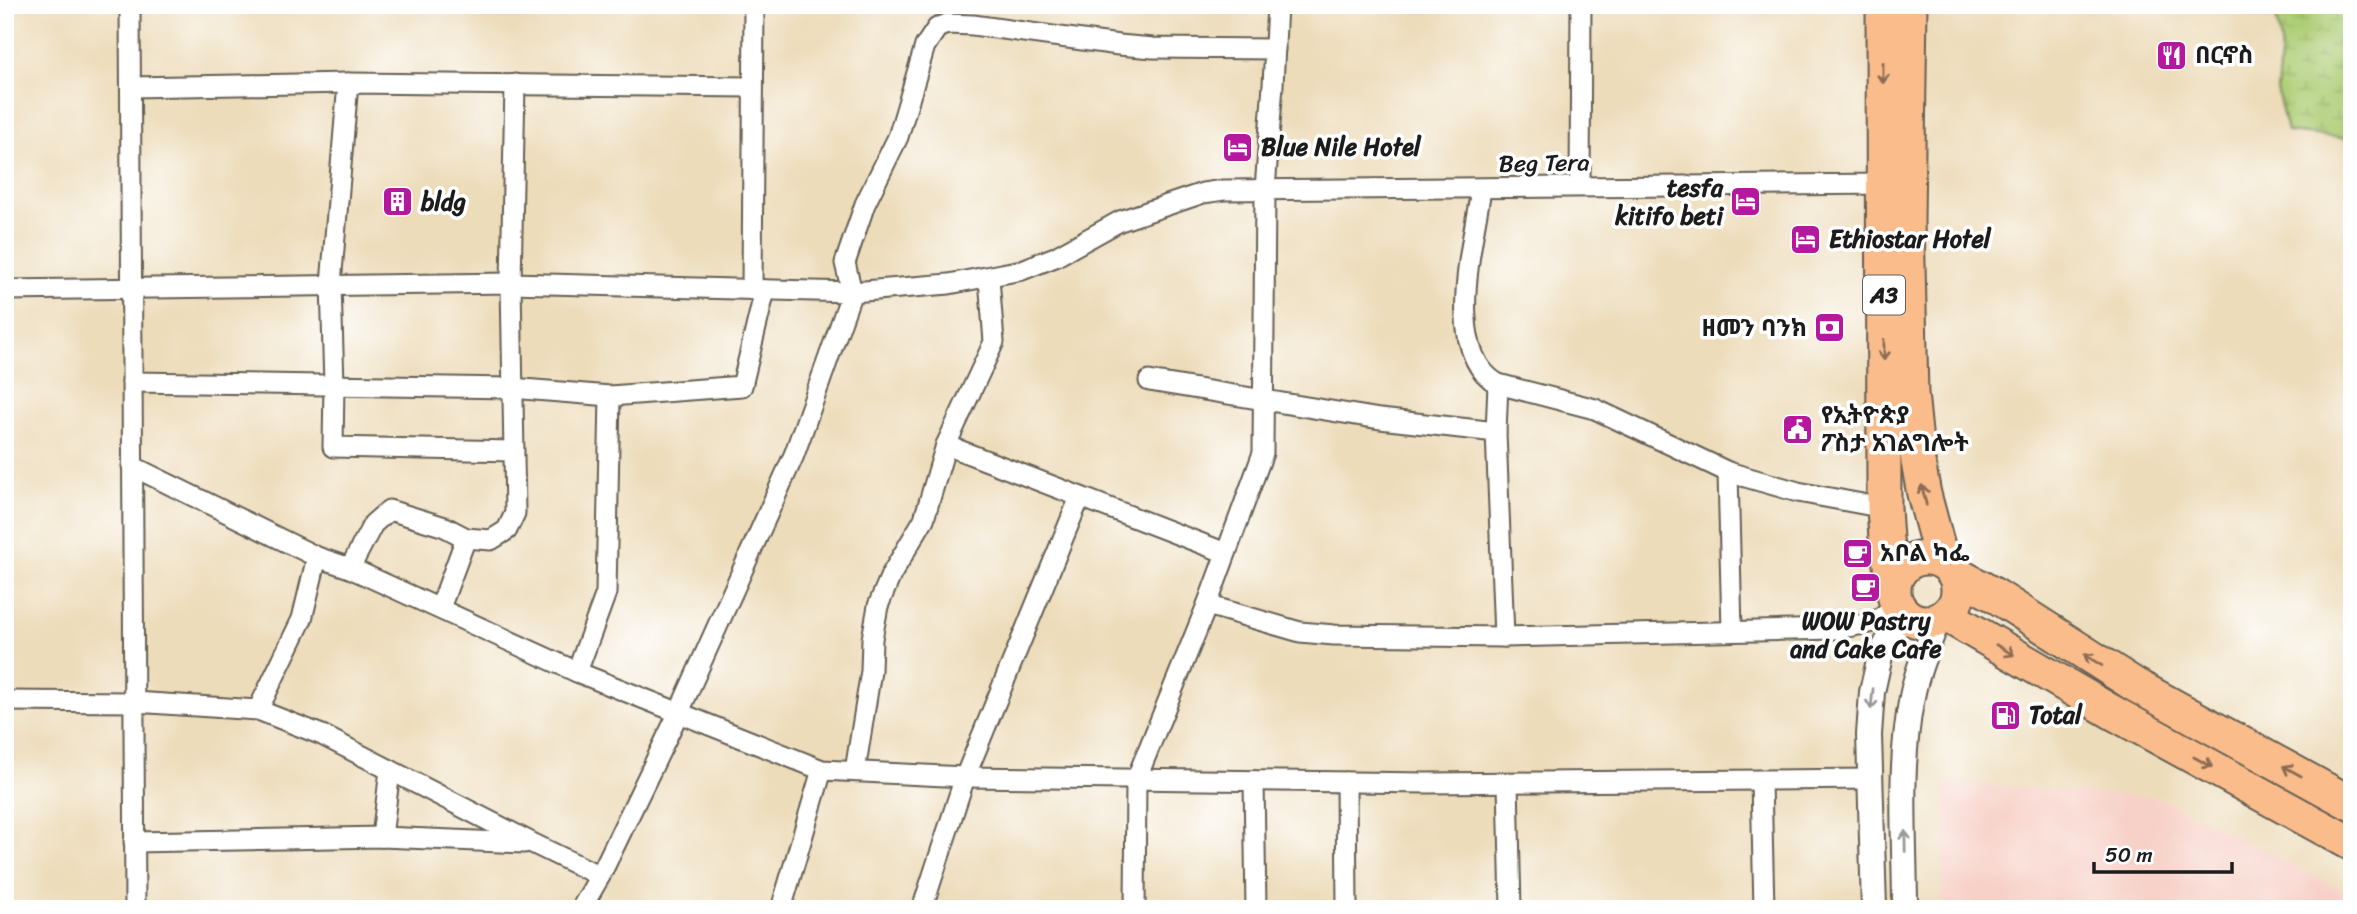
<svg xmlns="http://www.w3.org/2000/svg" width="2357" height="914" viewBox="0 0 2357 914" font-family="Sriracha,'Noto Sans Ethiopic',sans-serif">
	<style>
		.built { fill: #f7d1c8 }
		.wetland { fill: url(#wetland-marsh); stroke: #647448; stroke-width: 2 }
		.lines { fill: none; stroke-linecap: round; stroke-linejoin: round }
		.minor-casing { stroke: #655f53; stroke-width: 23 }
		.tertiary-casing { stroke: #655f53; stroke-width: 28 }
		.trunk-casing { stroke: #655f53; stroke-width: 37 }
		.minor { stroke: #fff; stroke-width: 19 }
		.tertiary { stroke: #fff; stroke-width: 24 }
		.trunk { stroke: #fabc8b; stroke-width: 33 }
		.oneway { stroke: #8b6c54 }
		.oneway2 { stroke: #999 }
		.labels { text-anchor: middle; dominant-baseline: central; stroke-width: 7; stroke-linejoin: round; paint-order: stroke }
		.shield { fill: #fff; stroke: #606060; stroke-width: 2 }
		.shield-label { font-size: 23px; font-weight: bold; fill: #1c1c1c }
		.poi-label { font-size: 24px; font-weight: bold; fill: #1c1c1c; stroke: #fff; text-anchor: start }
		.street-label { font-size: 24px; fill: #1c1c1c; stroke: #fff }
	</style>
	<defs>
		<pattern id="wetland-marsh" width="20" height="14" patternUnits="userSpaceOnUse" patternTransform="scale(1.75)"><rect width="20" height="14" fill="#adcd75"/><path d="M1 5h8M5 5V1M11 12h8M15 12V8" fill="none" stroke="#94af65"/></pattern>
	</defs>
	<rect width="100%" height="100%" fill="#fff"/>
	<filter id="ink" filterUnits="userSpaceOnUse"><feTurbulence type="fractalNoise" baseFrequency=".0143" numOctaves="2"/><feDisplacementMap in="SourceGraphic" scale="14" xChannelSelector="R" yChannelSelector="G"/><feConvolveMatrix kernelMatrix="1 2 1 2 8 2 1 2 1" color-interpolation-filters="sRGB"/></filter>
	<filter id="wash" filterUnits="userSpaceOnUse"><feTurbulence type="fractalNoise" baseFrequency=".00686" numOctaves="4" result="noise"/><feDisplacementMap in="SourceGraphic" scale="28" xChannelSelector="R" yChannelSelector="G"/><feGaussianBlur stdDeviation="1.57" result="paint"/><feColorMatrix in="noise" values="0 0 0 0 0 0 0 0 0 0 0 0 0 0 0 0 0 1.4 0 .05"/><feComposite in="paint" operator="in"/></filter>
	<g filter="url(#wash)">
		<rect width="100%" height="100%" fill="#eddcba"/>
		<polygon class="built" points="1946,782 2160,798 2352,895 2352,909 1941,909"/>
		<polygon class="wetland" points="2274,5 2352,5 2352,139 2287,132 2277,90 2281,43"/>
	</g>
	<g filter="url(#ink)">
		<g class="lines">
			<defs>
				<g id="minor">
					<polyline points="130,5 135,909"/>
					<polyline points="348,83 331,284 334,385 333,447 513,451"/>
					<polyline points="131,87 348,83 753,87"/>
					<polyline points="1580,186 1581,5"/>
					<path d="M1481 189C1474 240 1442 353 1498 384L1595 409 1728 472 1798 492 1884 508"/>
					<polyline points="5,290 511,283 852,292 949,284 1022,270 1055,257 1120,221 1203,193 1224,190 1893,184"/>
					<polyline points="752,290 754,5"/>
					<polyline points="1149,381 1380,419 1496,432"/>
					<polyline points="132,382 511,388 610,396 742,386 765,290"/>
					<polyline points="1498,384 1496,432 1504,637"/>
					<polyline points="946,445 1226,553"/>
					<polyline points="132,466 317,557 350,568 577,672 822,770 965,777 1427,783 1870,779"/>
					<polyline points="1728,472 1732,631"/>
					<polyline points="350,568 373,524 389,510 445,527 466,538 491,540 507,530 515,513 511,283 515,84"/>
					<polyline points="1207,605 1300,632 1334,635 1504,637 1837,629 1875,622 1897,604"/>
					<polyline points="440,608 466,538"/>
					<polyline points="577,672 606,593 610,396"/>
					<polyline points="5,701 134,702 258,710 322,735 532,843 600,876"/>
					<polyline points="258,710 302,619 317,557"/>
					<polyline points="855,771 871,671 872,639 878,606 891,575 924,519 946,445 994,342 989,278"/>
					<polyline points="1254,781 1256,909"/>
					<polyline points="1761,781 1764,909"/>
					<polyline points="1346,782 1347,909"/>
					<polyline points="1508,783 1511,909"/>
					<polyline points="382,837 390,770"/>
					<polyline points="134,842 382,837 524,843"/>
					<polyline points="581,909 600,876 679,712 794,455 852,292 845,263 865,204 898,137 925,46 937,28 947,24 973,25 1119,45 1153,48 1275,49"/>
					<polyline points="781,909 822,770"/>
					<polyline points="922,909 965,777 1080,497"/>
					<polyline points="1135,909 1136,780 1207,605 1263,453 1265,189 1273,85 1277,5"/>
				</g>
				<g id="tertiary">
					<polyline points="1874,909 1869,735 1872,692 1880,656 1903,613"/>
					<path d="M1905 909C1905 839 1898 766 1912 697 1917 670 1928 646 1938 620"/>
				</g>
				<g id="trunk">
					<polyline points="1883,5 1884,508 1886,539 1893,584"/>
					<polyline points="1910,5 1907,221 1911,393 1918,462 1924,494 1942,561"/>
					<circle cx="1926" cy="590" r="32"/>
					<polyline points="1953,572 1996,596 2135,685 2352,804"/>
					<polyline points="1946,615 2112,712 2352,844"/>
				</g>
			</defs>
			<use href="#minor" class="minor-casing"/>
			<use href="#tertiary" class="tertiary-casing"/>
			<use href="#trunk" class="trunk-casing"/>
			<use href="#minor" class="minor"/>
			<use href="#tertiary" class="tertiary"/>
			<use href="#trunk" class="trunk"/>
		</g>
		<defs><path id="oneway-shaft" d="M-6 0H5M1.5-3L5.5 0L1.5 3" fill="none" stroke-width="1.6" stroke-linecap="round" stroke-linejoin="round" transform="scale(1.75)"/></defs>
		<g class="oneway">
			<use href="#oneway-shaft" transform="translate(1883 73) rotate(90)"/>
			<use href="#oneway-shaft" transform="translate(1884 350) rotate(90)"/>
			<use href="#oneway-shaft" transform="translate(1924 495) rotate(-103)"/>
			<use href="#oneway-shaft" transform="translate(2005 650) rotate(30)"/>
			<use href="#oneway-shaft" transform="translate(2093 660) rotate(-148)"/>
			<use href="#oneway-shaft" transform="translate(2203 762) rotate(29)"/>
			<use href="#oneway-shaft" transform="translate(2292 771) rotate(-151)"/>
		</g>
		<g class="oneway2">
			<use href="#oneway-shaft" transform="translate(1872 699) rotate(96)"/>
			<use href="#oneway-shaft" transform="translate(1905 841) rotate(-91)"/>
		</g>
	</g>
	<defs>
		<symbol id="restaurant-square" viewBox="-11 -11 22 22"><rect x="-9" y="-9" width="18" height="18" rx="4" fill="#b5179e" stroke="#fff"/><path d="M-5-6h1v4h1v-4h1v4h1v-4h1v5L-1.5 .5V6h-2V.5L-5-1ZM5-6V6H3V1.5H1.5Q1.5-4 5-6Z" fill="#fff"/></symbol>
		<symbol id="hotel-square" viewBox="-11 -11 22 22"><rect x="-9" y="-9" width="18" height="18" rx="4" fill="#b5179e" stroke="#fff"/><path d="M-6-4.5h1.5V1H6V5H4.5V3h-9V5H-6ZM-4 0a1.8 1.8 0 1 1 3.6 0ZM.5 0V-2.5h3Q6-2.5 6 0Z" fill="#fff"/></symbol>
		<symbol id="building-square" viewBox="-11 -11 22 22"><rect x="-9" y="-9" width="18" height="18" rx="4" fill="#b5179e" stroke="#fff"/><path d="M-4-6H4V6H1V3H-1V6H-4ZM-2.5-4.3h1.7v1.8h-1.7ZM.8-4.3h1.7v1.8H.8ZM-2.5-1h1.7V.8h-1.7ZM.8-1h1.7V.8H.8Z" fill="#fff"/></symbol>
		<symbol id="bank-square" viewBox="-11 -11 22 22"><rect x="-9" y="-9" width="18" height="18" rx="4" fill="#b5179e" stroke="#fff"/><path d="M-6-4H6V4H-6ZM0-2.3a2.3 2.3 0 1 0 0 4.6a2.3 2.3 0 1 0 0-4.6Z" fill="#fff"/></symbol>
		<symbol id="civic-square" viewBox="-11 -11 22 22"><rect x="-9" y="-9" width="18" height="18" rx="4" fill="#b5179e" stroke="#fff"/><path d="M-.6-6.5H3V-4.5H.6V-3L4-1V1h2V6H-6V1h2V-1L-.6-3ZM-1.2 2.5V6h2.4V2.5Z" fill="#fff"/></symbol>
		<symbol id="cafe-square" viewBox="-11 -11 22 22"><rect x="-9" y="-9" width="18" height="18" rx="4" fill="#b5179e" stroke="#fff"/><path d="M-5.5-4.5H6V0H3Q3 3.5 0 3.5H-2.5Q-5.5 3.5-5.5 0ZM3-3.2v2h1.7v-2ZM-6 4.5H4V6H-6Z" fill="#fff"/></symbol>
		<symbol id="fuel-square" viewBox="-11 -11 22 22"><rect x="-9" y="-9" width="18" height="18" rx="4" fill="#b5179e" stroke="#fff"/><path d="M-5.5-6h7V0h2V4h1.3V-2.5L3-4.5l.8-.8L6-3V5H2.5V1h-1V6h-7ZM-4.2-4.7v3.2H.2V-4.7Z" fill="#fff"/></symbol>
	</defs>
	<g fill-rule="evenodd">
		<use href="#restaurant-square" x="2154" y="38" width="35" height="35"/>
		<use href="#hotel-square" x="1220" y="130" width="35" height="35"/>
		<use href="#building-square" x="380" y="184" width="35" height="35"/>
		<use href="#hotel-square" x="1728" y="184" width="35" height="35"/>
		<use href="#hotel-square" x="1788" y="222" width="35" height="35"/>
		<use href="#bank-square" x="1812" y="310" width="35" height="35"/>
		<use href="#civic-square" x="1780" y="412" width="35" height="35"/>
		<use href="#cafe-square" x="1840" y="536" width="35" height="35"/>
		<use href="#cafe-square" x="1848" y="570" width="35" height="35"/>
		<use href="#fuel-square" x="1988" y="698" width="35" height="35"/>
	</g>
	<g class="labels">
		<rect class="shield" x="1863" y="275.5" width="42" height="39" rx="5"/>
		<g class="shield-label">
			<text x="1884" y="295">A3</text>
		</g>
		<g class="poi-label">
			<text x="2195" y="55">በርኖስ</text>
			<text x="1261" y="147">Blue Nile Hotel</text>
			<text x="1723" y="188" text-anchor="end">tesfa<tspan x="1723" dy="28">kitifo beti</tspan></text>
			<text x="421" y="202">bldg</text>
			<text x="1829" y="239">Ethiostar Hotel</text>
			<text x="1807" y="328" text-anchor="end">ዘመን ባንክ</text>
			<text x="1821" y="415">የኢትዮጵያ<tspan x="1821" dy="28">ፖስታ አገልግሎት</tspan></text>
			<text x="1880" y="553">አቦል ካፌ</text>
			<text x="1866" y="621" text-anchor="middle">WOW Pastry<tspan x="1866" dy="28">and Cake Cafe</tspan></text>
			<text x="2029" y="715">Total</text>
		</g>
		<g class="street-label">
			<text transform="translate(1544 163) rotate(-1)">Beg Tera</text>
		</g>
	</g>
	<rect width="2357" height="914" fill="none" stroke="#fff" stroke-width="28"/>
	<path d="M2094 862v10h138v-10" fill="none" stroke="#1c1c1c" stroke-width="3.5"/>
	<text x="2105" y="862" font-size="21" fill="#1c1c1c" stroke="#ffffff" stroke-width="5" paint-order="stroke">50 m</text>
</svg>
